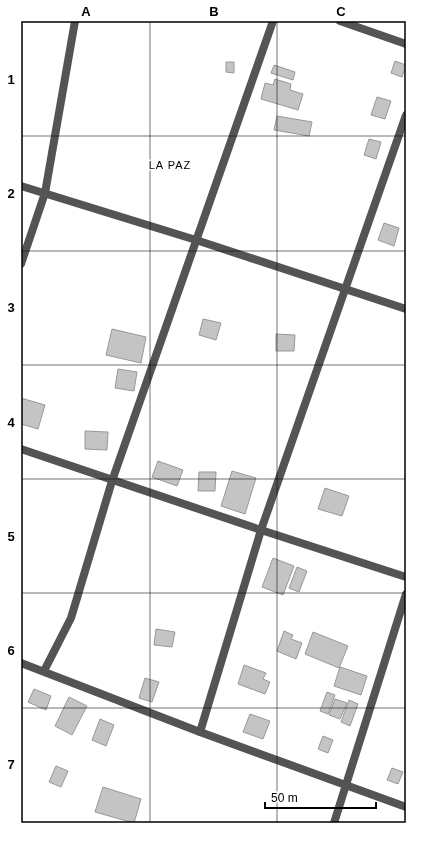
<svg xmlns="http://www.w3.org/2000/svg" width="427" height="844" viewBox="0 0 427 844" font-family="Arial,sans-serif">
	<style>
		.building { fill: #c4c4c4; stroke: #989898 }
		.lines { fill: none; stroke-linecap: round; stroke-linejoin: round }
		.minor { stroke: #545454; stroke-width: 8 }
		.grid { fill: none; stroke: #000; stroke-width: 1; stroke-opacity: 0.55 }
		.labels { text-anchor: middle; dominant-baseline: central; stroke-width: 3; stroke-linejoin: round; paint-order: stroke }
		.neighbourhood-label { font-size: 11px; letter-spacing: 1px; fill: #000; stroke: #fff }
		.neatline { fill: none; stroke: #000; stroke-width: 1.5 }
		.grid-label { font-size: 13px; text-anchor: middle; font-weight: bold; fill: #000 }
	</style>
	<rect width="100%" height="100%" fill="#fff"/>
	<g class="building">
		<polygon points="395,61 406,65 402,77 391,73"/>
		<polygon points="226,62 234,62 234,73 226,72"/>
		<polygon points="274,65 295,72 293,80 271,73"/>
		<polygon points="275,79 291,84 290,90 303,94 298,110 261,99 265,83 273,85"/>
		<polygon points="377,97 391,101 385,119 371,115"/>
		<polygon points="277,116 312,122 309,136 274,130"/>
		<polygon points="369,139 381,142 376,159 364,155"/>
		<polygon points="384,223 399,228 394,246 378,240"/>
		<polygon points="203,319 221,323 216,340 199,335"/>
		<polygon points="112,329 146,337 141,363 106,355"/>
		<polygon points="276,334 295,335 294,351 276,351"/>
		<polygon points="118,369 137,372 134,391 115,388"/>
		<polygon points="21,398 45,405 38,429 21,424"/>
		<polygon points="85,431 108,432 107,450 85,449"/>
		<polygon points="158,461 183,470 177,486 152,477"/>
		<polygon points="232,471 256,478 245,514 221,506"/>
		<polygon points="199,472 216,472 215,491 198,491"/>
		<polygon points="325,488 349,496 342,516 318,509"/>
		<polygon points="273,558 294,566 283,595 262,587"/>
		<polygon points="297,567 307,571 299,592 289,588"/>
		<polygon points="156,629 175,632 172,647 154,645"/>
		<polygon points="284,631 293,635 291,639 302,643 296,659 277,651"/>
		<polygon points="313,632 348,646 339,668 305,654"/>
		<polygon points="244,665 266,673 263,679 270,682 265,694 238,684"/>
		<polygon points="340,667 367,676 361,695 334,686"/>
		<polygon points="145,678 159,682 152,702 139,698"/>
		<polygon points="34,689 51,696 46,710 28,702"/>
		<polygon points="327,692 335,695 328,714 320,711"/>
		<polygon points="69,697 87,706 72,735 55,726"/>
		<polygon points="335,699 347,703 340,719 329,715"/>
		<polygon points="349,700 358,704 350,726 341,722"/>
		<polygon points="250,714 270,721 263,739 243,732"/>
		<polygon points="100,719 114,725 106,746 92,740"/>
		<polygon points="323,736 333,740 328,753 318,749"/>
		<polygon points="56,766 68,771 61,787 49,782"/>
		<polygon points="392,768 403,772 398,784 387,780"/>
		<polygon points="103,787 141,799 134,823 95,812"/>
	</g>
	<g class="lines">
		<g class="minor">
			<polyline points="340,21 406,44"/>
			<polyline points="21,186 196,240 406,309"/>
			<polyline points="21,264 45,193 75,21"/>
			<polyline points="21,449 261,530 406,577"/>
			<polyline points="21,663 200,732 406,807"/>
			<polyline points="44,671 71,618 112,481 273,21"/>
			<polyline points="200,732 261,530 406,115"/>
			<polyline points="334,823 406,594"/>
		</g>
	</g>
	<path class="grid" d="M150 21V823M277 21V823M21 136H406M21 251H406M21 365H406M21 479H406M21 593H406M21 708H406"/>
	<g class="labels">
		<g class="neighbourhood-label">
			<text x="170" y="165">LA PAZ</text>
		</g>
	</g>
	<rect width="427" height="844" fill="none" stroke="#ffffff" stroke-width="44"/>
	<path d="M265 802v6h111v-6" fill="none" stroke="#000000" stroke-width="2"/>
	<text x="271" y="802" font-size="12" fill="#000000" stroke="#ffffff" stroke-width="3" paint-order="stroke">50 m</text>
	<rect x="22" y="22" width="383" height="800" class="neatline"/>
	<g class="grid-label">
		<text x="86" y="16">A</text>
		<text x="214" y="16">B</text>
		<text x="341" y="16">C</text>
		<text x="11" y="84">1</text>
		<text x="11" y="198">2</text>
		<text x="11" y="312">3</text>
		<text x="11" y="427">4</text>
		<text x="11" y="541">5</text>
		<text x="11" y="655">6</text>
		<text x="11" y="769">7</text>
	</g>
</svg>
